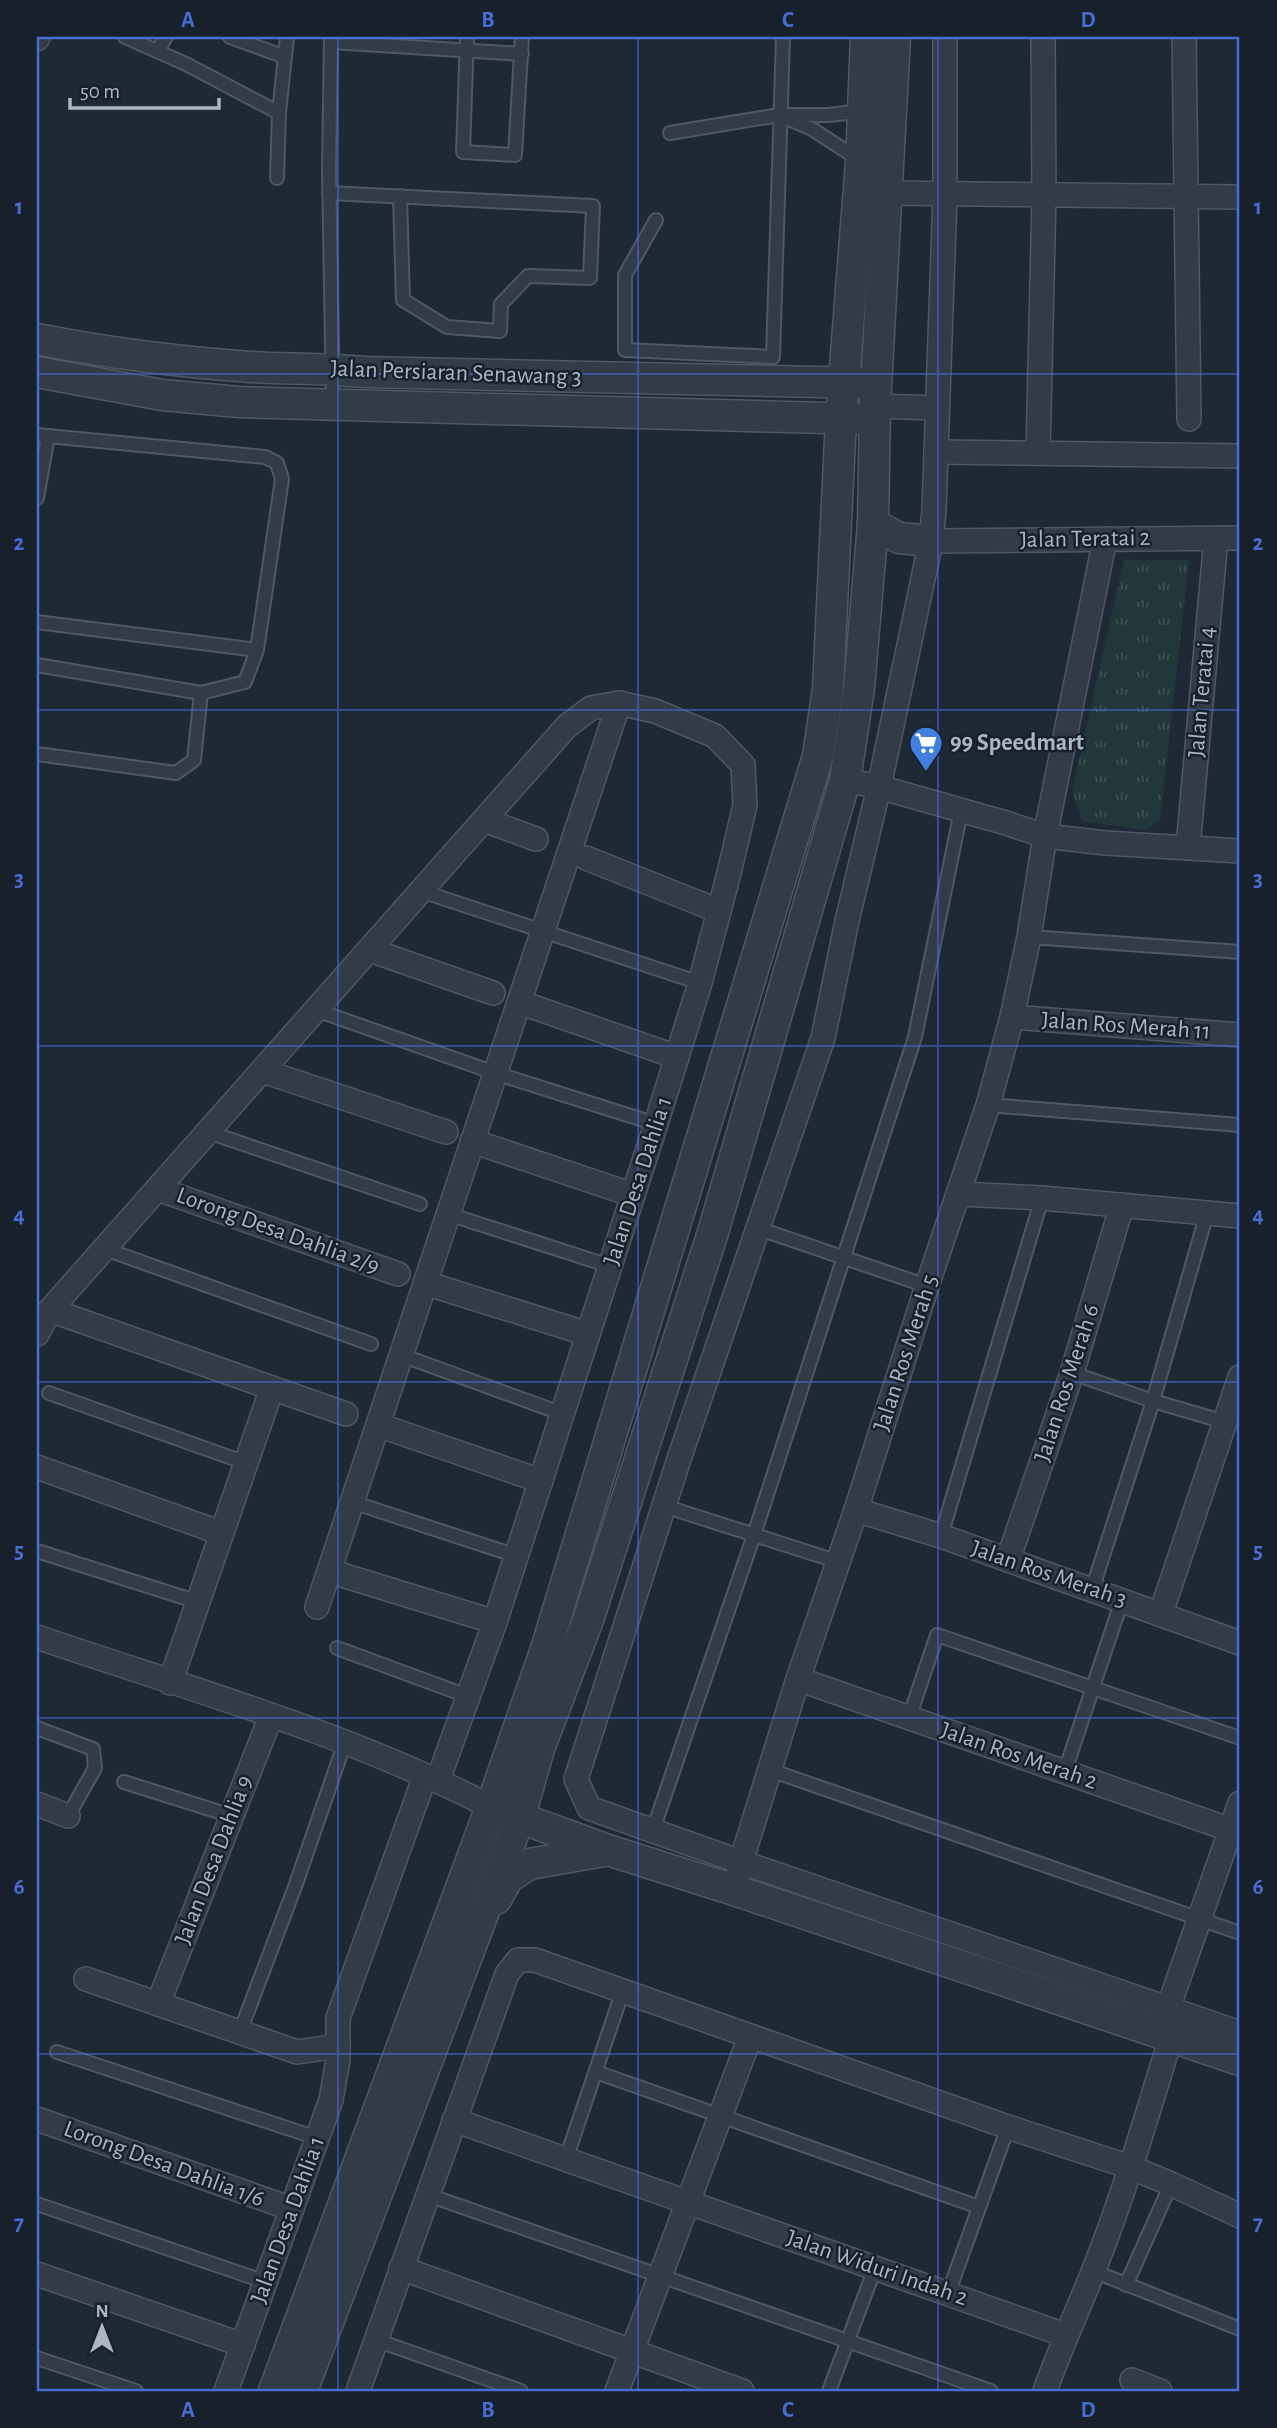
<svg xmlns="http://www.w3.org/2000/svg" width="1277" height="2428" viewBox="0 0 1277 2428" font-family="'Alegreya Sans',sans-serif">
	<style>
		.grass { fill: url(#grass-tufts) }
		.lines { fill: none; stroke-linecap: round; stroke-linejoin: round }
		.service-casing { stroke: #4f5865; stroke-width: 16 }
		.minor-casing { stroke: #4f5865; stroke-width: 26 }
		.tertiary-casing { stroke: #4f5865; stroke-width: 33 }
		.service { stroke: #323b47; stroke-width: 12 }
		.minor { stroke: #323b47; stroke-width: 23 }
		.tertiary { stroke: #323b47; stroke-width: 30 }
		.grid { fill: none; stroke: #486dd2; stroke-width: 2; stroke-opacity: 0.55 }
		.labels { text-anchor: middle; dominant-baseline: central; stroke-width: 5; stroke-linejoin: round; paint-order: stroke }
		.street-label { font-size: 24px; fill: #acb5c4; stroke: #18202b }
		.poi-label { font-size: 24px; font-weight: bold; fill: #acb5c4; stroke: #18202b; text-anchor: start }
		.neatline { fill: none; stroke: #486dd2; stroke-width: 2.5 }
		.grid-label { font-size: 23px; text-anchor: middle; font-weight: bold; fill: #486dd2 }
	</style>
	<defs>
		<pattern id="grass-tufts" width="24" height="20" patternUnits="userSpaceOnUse" patternTransform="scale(1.75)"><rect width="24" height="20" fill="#213739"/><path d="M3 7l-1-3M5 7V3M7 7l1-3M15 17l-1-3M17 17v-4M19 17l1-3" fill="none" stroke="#3f5254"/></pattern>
	</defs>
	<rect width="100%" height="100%" fill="#1e2936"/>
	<polygon class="grass" points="1124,560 1189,560 1160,820 1145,830 1082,821 1072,791"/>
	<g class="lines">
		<defs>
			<g id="service">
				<polyline points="125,37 186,64 279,113 277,178"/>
				<polyline points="230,37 285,57"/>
				<polyline points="331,37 329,170 333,406"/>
				<polyline points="467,37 463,152 515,155 522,37"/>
				<polyline points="331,42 522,54"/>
				<polyline points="157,51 166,37"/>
				<polyline points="279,113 287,37"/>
				<polyline points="786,118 812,129 858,159"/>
				<polyline points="670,133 779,115 828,115 863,111"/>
				<polyline points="329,193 593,206 590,278 528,276 501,304 500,331 447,327 403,300 400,196"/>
				<polyline points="656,220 625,275 625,350 773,357 783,37"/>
				<polyline points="37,435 265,457 277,463 282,479 257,650 245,682 201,693 37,665"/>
				<polyline points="37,498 48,436"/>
				<polyline points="37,622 257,650"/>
				<polyline points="37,754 176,773 194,760 201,693"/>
				<polyline points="421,891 700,983"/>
				<polyline points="1029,937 1240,952"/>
				<polyline points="316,1010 495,1073 656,1124"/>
				<polyline points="988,1105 1240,1125"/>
				<polyline points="208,1132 420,1204"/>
				<polyline points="448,1214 610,1266"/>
				<polyline points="757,1228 927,1286"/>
				<polyline points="105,1249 371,1344"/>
				<polyline points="401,1355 563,1414"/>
				<polyline points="1072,1373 1153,1401 1225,1422"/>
				<polyline points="49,1393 246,1463"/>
				<polyline points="352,1502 517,1556"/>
				<polyline points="664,1506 839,1562"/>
				<polyline points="941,1536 1042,1198"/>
				<polyline points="37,1551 198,1602"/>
				<polyline points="1092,1590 1153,1401 1207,1213"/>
				<polyline points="337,1648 470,1697"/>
				<polyline points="909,1718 937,1635 1240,1738"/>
				<polyline points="37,1728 93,1749 95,1768 68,1816"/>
				<polyline points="770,1770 1240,1933"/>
				<polyline points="1065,1771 1122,1600"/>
				<polyline points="124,1782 232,1816"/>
				<polyline points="653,1830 754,1535 915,1037 961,811"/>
				<polyline points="240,2032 296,1884 345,1742"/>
				<polyline points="57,2052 317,2138"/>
				<polyline points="596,2072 979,2207"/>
				<polyline points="566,2159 622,1993"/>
				<polyline points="428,2195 991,2391"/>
				<polyline points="37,2204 266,2282"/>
				<polyline points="1093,2271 1240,2329"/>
				<polyline points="1126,2285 1171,2184"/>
				<polyline points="948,2294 1008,2127"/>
				<polyline points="376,2340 521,2391"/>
				<polyline points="37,2358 136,2391"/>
				<polyline points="829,2391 875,2268"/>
			</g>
			<g id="minor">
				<polyline points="1184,37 1189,419"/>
				<polyline points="37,39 38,37"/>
				<polyline points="888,193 1240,197"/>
				<polyline points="875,406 937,408"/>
				<polyline points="936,452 1240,456"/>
				<polyline points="1038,453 1044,196 1043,37"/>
				<polyline points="1105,539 1045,836 1029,937 1012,1017 988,1105 927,1286 856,1510 798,1679 741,1862 1240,2033"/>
				<polyline points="931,541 1240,538"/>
				<polyline points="845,780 879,787 1006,823 1045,836 1105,843 1240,851"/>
				<polyline points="484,820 536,839"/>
				<polyline points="1188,847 1216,538"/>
				<polyline points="586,858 719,911"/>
				<polyline points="370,950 493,993"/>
				<polyline points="519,1002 677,1057"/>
				<polyline points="1012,1017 1240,1035"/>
				<polyline points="263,1071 446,1132"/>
				<polyline points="472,1141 633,1195"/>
				<polyline points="158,1189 398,1274"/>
				<polyline points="959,1194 1042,1198 1240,1216"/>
				<polyline points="425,1283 588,1334"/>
				<polyline points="50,1310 346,1414"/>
				<polyline points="37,1334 50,1310 567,726 591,708 619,703 655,711 715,736 743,765 745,805 729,873 700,983 656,1124 495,1622 438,1780"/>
				<polyline points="378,1425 541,1481"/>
				<polyline points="37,1467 221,1533"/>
				<polyline points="856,1510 941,1536 1240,1643"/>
				<polyline points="1008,1560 1072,1373 1122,1205"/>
				<polyline points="329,1571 495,1622"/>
				<polyline points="317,1607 619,703"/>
				<polyline points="1161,1613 1240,1377"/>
				<path d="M37 1637C189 1689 348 1733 491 1807"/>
				<polyline points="798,1679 1240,1833"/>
				<polyline points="170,1683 272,1388"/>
				<polyline points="37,1804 68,1816"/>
				<polyline points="734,1890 741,1862 589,1808 576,1779 679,1459 823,1038 847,921 879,787 931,541 934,510 945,195 945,37"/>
				<polyline points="86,1979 297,2052 338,2046"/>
				<polyline points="158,2004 271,1716"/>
				<polyline points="1164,2020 1240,1803"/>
				<polyline points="37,2119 292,2209"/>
				<polyline points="454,2120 1065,2335"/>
				<polyline points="401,2268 742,2391"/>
				<polyline points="37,2274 243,2345"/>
				<polyline points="1132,2380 1160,2391"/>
				<polyline points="226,2391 331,2100 338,2060 338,2018 425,1776"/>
				<polyline points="358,2391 507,1974 518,1960 535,1960 1008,2127 1130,2167 1171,2184 1240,2216"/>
				<polyline points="617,2391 750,2037"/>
				<path d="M1045 2391C1059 2351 1077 2312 1093 2272 1124 2195 1147 2115 1171 2037"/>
			</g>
			<g id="tertiary">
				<path d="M37 339C108 353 179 362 251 367 289 369 327 368 365 372L864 383"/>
				<polyline points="37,372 162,395 239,402 860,419"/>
				<polyline points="873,524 899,538 931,541"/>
				<polyline points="501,1811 608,1850 734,1890 1240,2060"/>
				<polyline points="496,1899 508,1878 529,1864 604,1851"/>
				<polyline points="274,2391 491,1807 546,1649 818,756 828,689 841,418 861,162 866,37"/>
				<polyline points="302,2391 519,1819 539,1749 588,1620 714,1229 845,780 859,688 873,524 875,406 895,37"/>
			</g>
		</defs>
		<use href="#service" class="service-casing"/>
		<use href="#minor" class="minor-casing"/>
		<use href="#tertiary" class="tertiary-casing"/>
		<use href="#service" class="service"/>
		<use href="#minor" class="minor"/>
		<use href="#tertiary" class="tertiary"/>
	</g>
	<path class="grid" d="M338 37V2391M638 37V2391M938 37V2391M37 374H1240M37 710H1240M37 1046H1240M37 1382H1240M37 1718H1240M37 2054H1240"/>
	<defs>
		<symbol id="supermarket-pin" viewBox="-11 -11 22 30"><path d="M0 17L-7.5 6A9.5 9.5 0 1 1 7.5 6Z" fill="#3f7fe0" stroke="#18202b"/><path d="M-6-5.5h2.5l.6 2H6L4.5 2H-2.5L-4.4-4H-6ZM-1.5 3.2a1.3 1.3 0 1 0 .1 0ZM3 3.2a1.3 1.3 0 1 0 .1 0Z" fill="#fff"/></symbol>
	</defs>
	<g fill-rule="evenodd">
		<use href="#supermarket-pin" x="907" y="724" width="38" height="52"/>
	</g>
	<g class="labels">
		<g class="street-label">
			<text transform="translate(456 373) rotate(2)">Jalan Persiaran Senawang 3</text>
			<text transform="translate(1085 539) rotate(-1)">Jalan Teratai 2</text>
			<text transform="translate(1202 692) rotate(-85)">Jalan Teratai 4</text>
			<text transform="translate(1126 1026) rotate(4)">Jalan Ros Merah 11</text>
			<text transform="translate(638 1181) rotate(-72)">Jalan Desa Dahlia 1</text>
			<text transform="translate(278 1231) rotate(20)">Lorong Desa Dahlia 2/9</text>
			<text transform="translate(906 1353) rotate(-72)">Jalan Ros Merah 5</text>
			<text transform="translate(1067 1383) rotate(-72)">Jalan Ros Merah 6</text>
			<text transform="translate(1049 1574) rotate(19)">Jalan Ros Merah 3</text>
			<text transform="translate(1019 1756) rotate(19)">Jalan Ros Merah 2</text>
			<text transform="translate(214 1860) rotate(-69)">Jalan Desa Dahlia 9</text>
			<text transform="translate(164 2164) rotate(20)">Lorong Desa Dahlia 1/6</text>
			<text transform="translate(288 2220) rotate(-70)">Jalan Desa Dahlia 1</text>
			<text transform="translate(877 2268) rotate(19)">Jalan Widuri Indah 2</text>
		</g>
		<g class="poi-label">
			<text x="950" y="743">99 Speedmart</text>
		</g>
	</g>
	<rect width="1277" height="2428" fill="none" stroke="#18202b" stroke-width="77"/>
	<g transform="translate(102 2327)" stroke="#18202b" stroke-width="5" paint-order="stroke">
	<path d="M0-5L12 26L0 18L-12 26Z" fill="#acb5c4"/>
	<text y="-10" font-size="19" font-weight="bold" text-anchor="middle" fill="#acb5c4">N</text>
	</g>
	<path d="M70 98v10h149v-10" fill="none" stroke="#acb5c4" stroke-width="3.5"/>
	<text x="80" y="98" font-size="21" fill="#acb5c4" stroke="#18202b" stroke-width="5" paint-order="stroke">50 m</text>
	<rect x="38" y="38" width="1200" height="2352" class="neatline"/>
	<g class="grid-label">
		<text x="188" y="27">A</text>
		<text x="488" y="27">B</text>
		<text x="788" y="27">C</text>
		<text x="1088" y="27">D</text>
		<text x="19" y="214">1</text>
		<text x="1258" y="214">1</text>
		<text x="19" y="550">2</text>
		<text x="1258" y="550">2</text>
		<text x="19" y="886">3</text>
		<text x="1258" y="886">3</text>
		<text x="19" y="1222">4</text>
		<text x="1258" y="1222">4</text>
		<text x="19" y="1558">5</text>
		<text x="1258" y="1558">5</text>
		<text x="19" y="1894">6</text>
		<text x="1258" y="1894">6</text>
		<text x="19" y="2230">7</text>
		<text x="1258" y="2230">7</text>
		<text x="188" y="2417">A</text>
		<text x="488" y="2417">B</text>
		<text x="788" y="2417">C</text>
		<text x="1088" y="2417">D</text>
	</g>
</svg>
